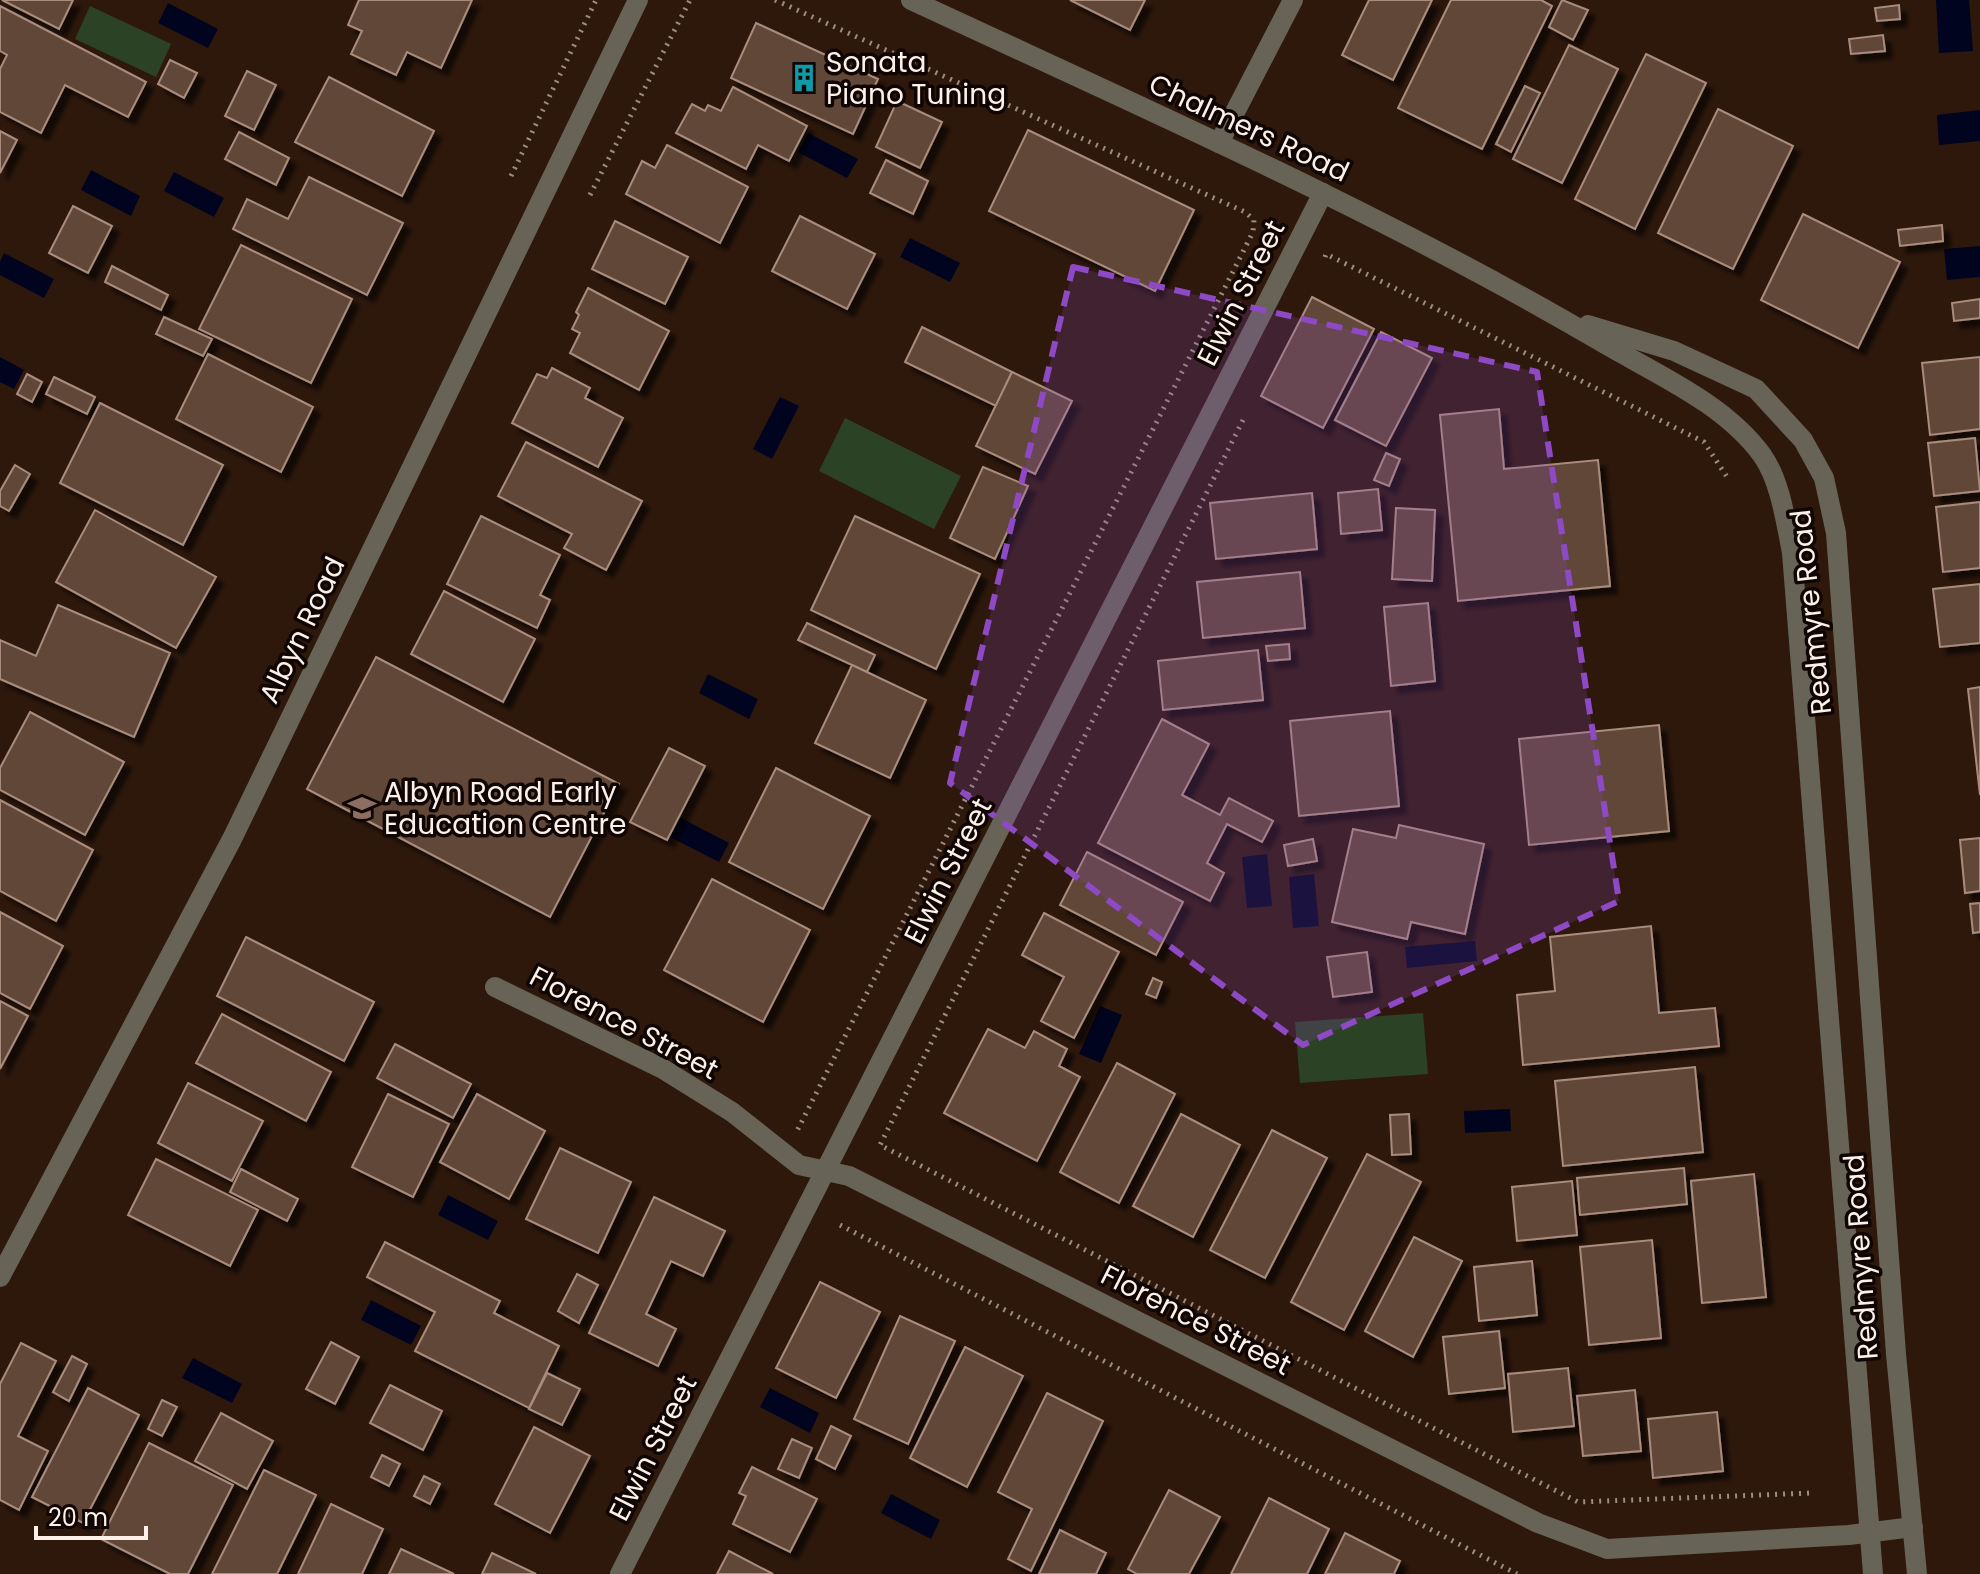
<svg xmlns="http://www.w3.org/2000/svg" width="1980" height="1574" viewBox="0 0 1980 1574" font-family="Poppins,sans-serif">
	<style>
		.green { fill: #2c4224 }
		.water { fill: #00041f }
		.building { fill: #604639; stroke: #aa8c7d; stroke-width: 2; filter: url(#shadow) }
		.lines { fill: none; stroke-linecap: round; stroke-linejoin: round }
		.path { stroke: #9d8c83; stroke-width: 5; stroke-dasharray: 2 6; stroke-linecap: butt }
		.minor { stroke: #676357; stroke-width: 20 }
		.marked { fill: #8e49c5; fill-opacity: 0.2; stroke: #8e49c5; stroke-width: 6; stroke-dasharray: 16 10; stroke-linejoin: round }
		.labels { text-anchor: middle; dominant-baseline: central; stroke-width: 7; stroke-linejoin: round; paint-order: stroke }
		.poi-label { font-size: 28px; fill: #fdf0e9; stroke: #0f0603; text-anchor: start }
		.street-label { font-size: 28px; fill: #fdf0e9; stroke: #0f0603 }
	</style>
	<defs>
		<filter id="shadow"><feDropShadow dx="7" dy="7" stdDeviation="2" flood-color="#0009"/></filter>
	</defs>
	<rect width="100%" height="100%" fill="#2e180c"/>
	<g class="green">
		<polygon points="90,6 171,44 156,77 75,39"/>
		<polygon points="845,418 961,476 934,529 819,471"/>
		<polygon points="1423,1013 1428,1074 1300,1083 1295,1022"/>
	</g>
	<g class="water">
		<polygon points="1936,0 1969,0 1973,51 1939,53"/>
		<polygon points="168,3 218,29 208,48 158,23"/>
		<polygon points="1980,110 1980,141 1939,145 1937,115"/>
		<polygon points="808,133 858,159 847,178 798,152"/>
		<polygon points="91,170 140,196 131,216 81,190"/>
		<polygon points="174,172 224,198 214,217 164,191"/>
		<polygon points="910,238 960,263 950,282 900,257"/>
		<polygon points="1980,246 1980,277 1947,280 1944,249"/>
		<polygon points="4,253 54,279 44,298 0,275 0,262"/>
		<polygon points="0,357 24,370 14,389 0,382"/>
		<polygon points="780,397 799,406 772,459 753,449"/>
		<polygon points="708,674 758,699 749,719 699,693"/>
		<polygon points="679,817 729,843 719,862 670,837"/>
		<polygon points="1267,854 1272,906 1247,908 1242,857"/>
		<polygon points="1314,874 1319,926 1293,928 1289,877"/>
		<polygon points="1475,941 1477,961 1407,968 1405,947"/>
		<polygon points="1100,1006 1122,1015 1101,1063 1079,1054"/>
		<polygon points="1510,1109 1511,1131 1465,1133 1464,1111"/>
		<polygon points="448,1195 498,1221 488,1240 438,1215"/>
		<polygon points="371,1300 421,1326 411,1345 361,1320"/>
		<polygon points="193,1358 242,1384 232,1403 182,1378"/>
		<polygon points="770,1388 819,1413 810,1433 760,1407"/>
		<polygon points="891,1494 940,1520 931,1539 881,1513"/>
	</g>
	<g class="building">
		<polygon points="2,0 73,0 59,29"/>
		<polygon points="359,0 472,0 441,68 407,52 396,75 351,54 362,31 348,25"/>
		<polygon points="1070,0 1145,0 1130,30"/>
		<polygon points="1369,0 1432,0 1393,80 1342,55"/>
		<polygon points="1451,0 1541,0 1552,6 1482,149 1398,108"/>
		<polygon points="1562,0 1588,10 1573,40 1549,27"/>
		<polygon points="1899,5 1900,19 1877,21 1875,8"/>
		<polygon points="0,6 146,82 128,117 65,85 41,133 0,112 0,69 7,55 0,51"/>
		<polygon points="756,23 878,79 853,134 731,78"/>
		<polygon points="1883,35 1885,51 1851,54 1849,39"/>
		<polygon points="1569,45 1618,69 1562,183 1513,159"/>
		<polygon points="1646,54 1706,83 1635,229 1575,199"/>
		<polygon points="170,60 197,73 184,98 158,84"/>
		<polygon points="247,71 276,85 254,130 225,116"/>
		<polygon points="329,77 434,131 402,196 295,142"/>
		<polygon points="1525,86 1540,93 1511,152 1496,144"/>
		<polygon points="733,87 807,126 789,161 758,145 746,169 676,133 692,104 705,111 708,105 721,111"/>
		<polygon points="897,101 942,122 920,168 876,147"/>
		<polygon points="1718,109 1793,146 1733,269 1658,233"/>
		<polygon points="1028,130 1194,210 1155,291 989,211"/>
		<polygon points="0,131 17,140 0,173"/>
		<polygon points="239,132 289,158 276,185 225,159"/>
		<polygon points="667,145 748,187 720,243 626,194 642,161 655,168"/>
		<polygon points="886,160 928,181 913,214 870,193"/>
		<polygon points="309,177 403,223 367,295 233,229 247,199 288,219"/>
		<polygon points="73,206 112,226 88,273 49,253"/>
		<polygon points="1803,214 1900,262 1858,348 1761,300"/>
		<polygon points="800,216 875,254 847,309 772,271"/>
		<polygon points="615,221 688,257 665,304 592,269"/>
		<polygon points="1942,225 1943,241 1900,246 1898,230"/>
		<polygon points="241,245 352,299 311,383 199,329"/>
		<polygon points="112,266 168,295 161,310 105,282"/>
		<polygon points="588,288 669,331 639,390 570,353 580,333 572,329 579,315 576,312"/>
		<polygon points="1312,297 1374,329 1323,428 1261,396"/>
		<polygon points="1980,299 1980,318 1954,321 1952,303"/>
		<polygon points="164,317 212,339 203,356 156,334"/>
		<polygon points="922,327 1012,372 996,406 905,362"/>
		<polygon points="1381,332 1432,358 1386,446 1335,420"/>
		<polygon points="208,354 313,407 281,472 176,419"/>
		<polygon points="1980,357 1980,429 1930,435 1922,363"/>
		<polygon points="552,368 590,388 585,398 623,418 598,467 512,423 537,374 547,378"/>
		<polygon points="1012,372 1072,401 1035,474 976,446"/>
		<polygon points="27,374 42,382 32,402 17,394"/>
		<polygon points="54,377 95,397 87,414 46,394"/>
		<polygon points="100,403 223,465 183,545 60,483"/>
		<polygon points="1499,409 1504,469 1598,460 1610,586 1458,601 1440,415"/>
		<polygon points="1975,438 1980,491 1934,496 1928,443"/>
		<polygon points="526,442 642,501 606,570 564,548 572,534 498,496"/>
		<polygon points="1386,453 1400,459 1389,486 1374,480"/>
		<polygon points="15,465 30,474 9,511 0,506 0,491"/>
		<polygon points="983,467 1028,486 995,559 950,538"/>
		<polygon points="1378,489 1382,530 1341,534 1338,493"/>
		<polygon points="1312,493 1317,549 1216,559 1210,503"/>
		<polygon points="1980,502 1980,568 1943,572 1936,507"/>
		<polygon points="1396,508 1435,510 1432,581 1392,579"/>
		<polygon points="95,510 216,577 176,648 56,582"/>
		<polygon points="481,516 560,555 540,595 550,600 537,628 447,584"/>
		<polygon points="855,516 980,574 936,669 811,610"/>
		<polygon points="1300,572 1305,628 1203,638 1197,582"/>
		<polygon points="1980,584 1980,643 1940,647 1933,589"/>
		<polygon points="444,591 535,639 503,702 411,654"/>
		<polygon points="1428,603 1435,681 1391,686 1384,607"/>
		<polygon points="58,605 170,653 134,737 0,679 0,640 36,656"/>
		<polygon points="807,623 875,655 867,672 798,640"/>
		<polygon points="1289,644 1290,659 1268,661 1266,646"/>
		<polygon points="1258,650 1263,700 1163,710 1158,661"/>
		<polygon points="376,657 619,784 550,917 307,789"/>
		<polygon points="852,665 926,700 890,778 815,743"/>
		<polygon points="1980,687 1980,795 1968,689"/>
		<polygon points="1390,711 1399,806 1299,816 1290,721"/>
		<polygon points="30,712 124,762 85,835 0,790 0,768"/>
		<polygon points="1162,719 1209,744 1182,795 1220,815 1229,798 1273,821 1262,842 1227,824 1207,863 1224,873 1210,901 1098,843"/>
		<polygon points="1659,725 1669,831 1529,845 1519,739"/>
		<polygon points="669,748 705,766 667,840 630,822"/>
		<polygon points="776,768 870,816 823,909 729,862"/>
		<polygon points="0,800 93,850 56,921 0,891"/>
		<polygon points="1399,825 1484,844 1465,934 1411,922 1407,939 1332,922 1353,829 1396,838"/>
		<polygon points="1980,838 1980,891 1965,893 1960,840"/>
		<polygon points="1313,839 1317,861 1288,866 1284,845"/>
		<polygon points="1087,852 1183,902 1156,955 1060,905"/>
		<polygon points="712,879 810,930 763,1022 664,970"/>
		<polygon points="1980,903 1980,932 1973,933 1970,904"/>
		<polygon points="0,912 63,946 30,1009 0,993"/>
		<polygon points="1044,913 1119,952 1074,1038 1041,1021 1064,977 1022,955"/>
		<polygon points="1651,926 1659,1013 1715,1008 1719,1046 1523,1065 1517,995 1555,991 1550,937"/>
		<polygon points="246,937 374,1002 344,1061 217,996"/>
		<polygon points="1367,952 1372,992 1333,997 1327,957"/>
		<polygon points="1153,978 1162,982 1156,998 1146,994"/>
		<polygon points="0,1001 28,1016 0,1069"/>
		<polygon points="222,1014 331,1072 306,1121 196,1063"/>
		<polygon points="988,1029 1025,1048 1034,1031 1067,1049 1059,1066 1080,1077 1037,1161 944,1113"/>
		<polygon points="395,1044 471,1084 453,1118 377,1078"/>
		<polygon points="1117,1063 1175,1094 1119,1203 1060,1172"/>
		<polygon points="1695,1067 1703,1152 1563,1166 1555,1081"/>
		<polygon points="188,1083 263,1121 232,1181 158,1143"/>
		<polygon points="388,1094 449,1124 413,1197 352,1167"/>
		<polygon points="477,1094 545,1131 509,1199 440,1162"/>
		<polygon points="1181,1114 1240,1145 1193,1237 1133,1206"/>
		<polygon points="1409,1114 1411,1154 1392,1155 1390,1115"/>
		<polygon points="1272,1130 1327,1158 1265,1278 1210,1250"/>
		<polygon points="560,1148 631,1182 598,1253 526,1219"/>
		<polygon points="1367,1154 1421,1182 1344,1330 1291,1302"/>
		<polygon points="156,1159 258,1210 230,1266 128,1215"/>
		<polygon points="1684,1168 1687,1204 1580,1215 1577,1178"/>
		<polygon points="241,1169 298,1199 287,1221 230,1192"/>
		<polygon points="1754,1174 1766,1297 1702,1303 1691,1181"/>
		<polygon points="1572,1181 1577,1235 1517,1241 1512,1187"/>
		<polygon points="654,1197 725,1231 703,1276 671,1261 646,1314 676,1329 658,1366 589,1333"/>
		<polygon points="1414,1237 1462,1261 1413,1357 1365,1331"/>
		<polygon points="1652,1240 1661,1338 1589,1345 1580,1247"/>
		<polygon points="385,1242 500,1301 494,1313 559,1346 529,1408 415,1351 435,1312 367,1277"/>
		<polygon points="1532,1261 1537,1315 1479,1321 1474,1267"/>
		<polygon points="577,1274 598,1285 579,1323 558,1311"/>
		<polygon points="820,1282 880,1312 836,1398 776,1368"/>
		<polygon points="900,1316 955,1341 908,1444 854,1419"/>
		<polygon points="1499,1331 1505,1388 1449,1394 1443,1337"/>
		<polygon points="331,1342 359,1357 335,1404 306,1389"/>
		<polygon points="21,1343 56,1361 18,1436 48,1451 19,1510 0,1500 0,1384"/>
		<polygon points="965,1347 1023,1376 967,1487 910,1458"/>
		<polygon points="72,1356 87,1364 69,1401 53,1392"/>
		<polygon points="1568,1368 1574,1426 1513,1432 1508,1374"/>
		<polygon points="547,1373 580,1389 562,1425 529,1409"/>
		<polygon points="390,1385 442,1411 423,1450 370,1423"/>
		<polygon points="88,1388 139,1415 83,1523 32,1497"/>
		<polygon points="1635,1390 1641,1451 1583,1456 1577,1396"/>
		<polygon points="1047,1393 1103,1421 1031,1571 1008,1559 1032,1509 998,1492"/>
		<polygon points="162,1400 177,1407 162,1436 148,1429"/>
		<polygon points="1717,1412 1723,1471 1653,1478 1648,1419"/>
		<polygon points="221,1413 273,1441 247,1489 195,1461"/>
		<polygon points="831,1426 851,1436 835,1469 816,1459"/>
		<polygon points="534,1427 590,1456 550,1533 495,1504"/>
		<polygon points="792,1439 812,1448 799,1478 778,1469"/>
		<polygon points="149,1443 233,1485 188,1574 170,1574 101,1539"/>
		<polygon points="382,1455 400,1464 389,1486 371,1477"/>
		<polygon points="752,1467 817,1499 790,1552 733,1524 746,1496 739,1493"/>
		<polygon points="264,1470 316,1495 277,1574 212,1574"/>
		<polygon points="424,1476 440,1484 430,1504 414,1496"/>
		<polygon points="1169,1490 1220,1517 1189,1574 1137,1574 1128,1569"/>
		<polygon points="1269,1498 1329,1529 1307,1574 1231,1574"/>
		<polygon points="331,1504 383,1529 362,1574 298,1574"/>
		<polygon points="1060,1530 1106,1553 1096,1574 1039,1574"/>
		<polygon points="1345,1533 1400,1561 1394,1574 1325,1574"/>
		<polygon points="401,1549 454,1574 389,1574"/>
		<polygon points="729,1551 773,1574 717,1574"/>
		<polygon points="492,1553 536,1574 482,1574"/>
	</g>
	<g class="lines">
		<g class="path">
			<polyline points="775,0 1245,212 1254,220 1253,232 797,1131"/>
			<polyline points="511,176 596,0"/>
			<polyline points="590,195 690,0"/>
			<polyline points="1325,257 1326,254 1704,442 1727,477"/>
			<polyline points="1243,420 880,1145 1578,1502 1812,1493"/>
			<polyline points="840,1225 1517,1574"/>
		</g>
		<g class="minor">
			<path d="M911 0C1145 109 1383 213 1605 344 1658 375 1725 404 1762 455 1780 480 1786 522 1792 553L1873 1574"/>
			<polyline points="1219,143 1293,0"/>
			<polyline points="1588,325 1674,351 1756,389 1803,440 1824,478 1836,533 1896,1354 1917,1574"/>
			<polyline points="495,987 663,1069 732,1112 799,1165 849,1176 1538,1523 1607,1549 1849,1535 1913,1527"/>
			<polyline points="0,1277 232,839 638,0"/>
			<polyline points="620,1574 1323,193"/>
		</g>
	</g>
	<path class="marked" d="M1073 267 1537 372 1619 901 1303 1045 950 783Z"/>
	<defs>
		<symbol id="building-bare" viewBox="-9 -9 18 18"><path d="M-4-6H4V6H1V3H-1V6H-4ZM-2.5-4.3h1.7v1.8h-1.7ZM.8-4.3h1.7v1.8H.8ZM-2.5-1h1.7V.8h-1.7ZM.8-1h1.7V.8H.8Z" fill="#0f9aa8" stroke="#0f0603" stroke-width="2.5" paint-order="stroke"/></symbol>
		<symbol id="school-bare" viewBox="-9 -9 18 18"><path d="M0-5L7-2L0 1L-7-2ZM-4 1L0 2.5L4 1V4Q0 6-4 4Z" fill="#8d6e63" stroke="#0f0603" stroke-width="2.5" paint-order="stroke"/></symbol>
	</defs>
	<g fill-rule="evenodd">
		<use href="#building-bare" x="784" y="58" width="40" height="40"/>
		<use href="#school-bare" x="342" y="788" width="40" height="40"/>
	</g>
	<g class="labels">
		<g class="poi-label">
			<text x="826" y="62">Sonata<tspan x="826" dy="32">Piano Tuning</tspan></text>
			<text x="384" y="792">Albyn Road Early<tspan x="384" dy="32">Education Centre</tspan></text>
		</g>
		<g class="street-label">
			<text transform="translate(1249 128) rotate(25)">Chalmers Road</text>
			<text transform="translate(1241 293) rotate(-63)">Elwin Street</text>
			<text transform="translate(1811 612) rotate(-96)">Redmyre Road</text>
			<text transform="translate(302 630) rotate(-64)">Albyn Road</text>
			<text transform="translate(948 871) rotate(-63)">Elwin Street</text>
			<text transform="translate(624 1023) rotate(28)">Florence Street</text>
			<text transform="translate(1861 1257) rotate(-94)">Redmyre Road</text>
			<text transform="translate(1196 1320) rotate(27)">Florence Street</text>
			<text transform="translate(653 1448) rotate(-63)">Elwin Street</text>
		</g>
	</g>
	<path d="M36 1526v12h110v-12" fill="none" stroke="#fdf0e9" stroke-width="4"/>
	<text x="48" y="1526" font-size="24" fill="#fdf0e9" stroke="#0f0603" stroke-width="6" paint-order="stroke">20 m</text>
</svg>
